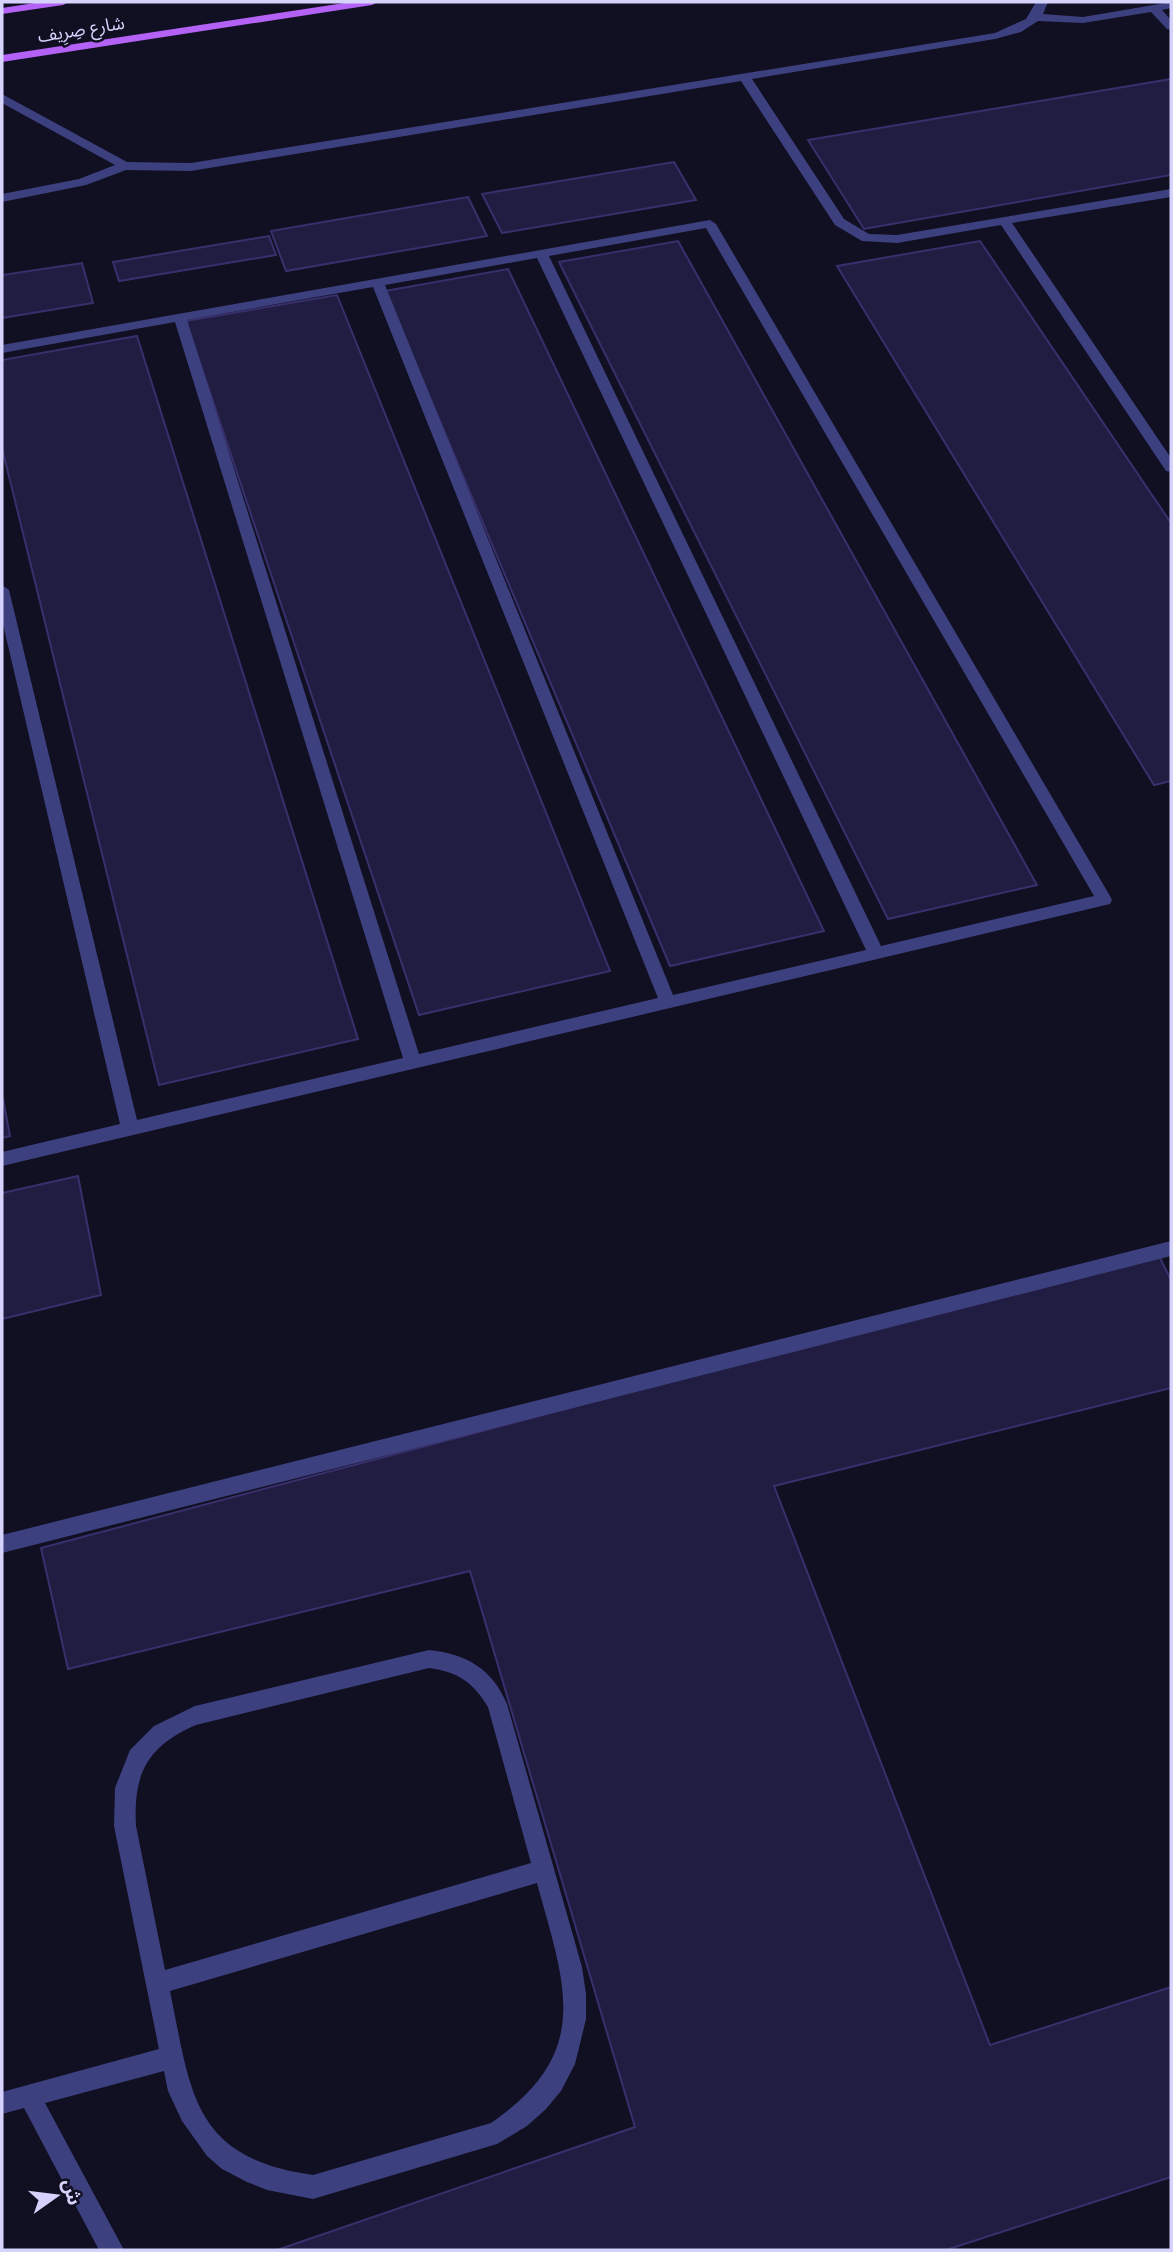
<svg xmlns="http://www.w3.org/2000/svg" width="1173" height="2252" viewBox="0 0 1173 2252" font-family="'Space Grotesk','Noto Sans Arabic',sans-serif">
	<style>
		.building { fill: #211d42; stroke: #38306c; stroke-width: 2 }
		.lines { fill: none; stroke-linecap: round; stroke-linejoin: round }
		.minor { fill: #3d407e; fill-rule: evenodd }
		.major { fill: #b362f5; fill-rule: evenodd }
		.labels { text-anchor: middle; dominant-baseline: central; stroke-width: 5; stroke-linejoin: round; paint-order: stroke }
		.far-street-label { font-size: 18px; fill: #d5d3fc; stroke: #110f22 }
	</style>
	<rect width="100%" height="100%" fill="#110f22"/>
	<g class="building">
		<polygon points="1171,79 1171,175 864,229 808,140"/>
		<polygon points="674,162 696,200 502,233 482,194"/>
		<polygon points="468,197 487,236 286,271 271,231"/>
		<polygon points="269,236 276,255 119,281 113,262"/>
		<polygon points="678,241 1037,885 888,919 559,262"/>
		<polygon points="980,241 1171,523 1171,781 1154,785 837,266"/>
		<polygon points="82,263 93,303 2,318 2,275"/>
		<polygon points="508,269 824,931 670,966 385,291"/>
		<polygon points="337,295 610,971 419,1015 186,321"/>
		<polygon points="137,336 358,1039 159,1085 2,448 2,360"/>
		<polygon points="2,1094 10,1136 2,1138"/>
		<polygon points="78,1176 101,1295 2,1319 2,1193"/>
		<polygon points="1157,1252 1171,1280 1171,1388 774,1486 990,2045 1171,1987 1171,2177 946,2250 277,2250 635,2127 470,1571 68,1669 41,1548"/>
	</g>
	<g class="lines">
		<g class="minor">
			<polygon points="1036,2 1048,2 1043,14 1083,17 1171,2 1171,8 1162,10 1171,20 1171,30 1167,29 1151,12 1083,23 1038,21 1021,32 995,39 752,79 844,219 869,234 897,235 1171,189 1171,197 1012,223 1171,458 1171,472 1166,471 1001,225 897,243 862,241 835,225 741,81 191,171 126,170 86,185 2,202 2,194 79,179 115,165 2,103 2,94 127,162 191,163 995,33 1026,19"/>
			<path d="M710 220 716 224 1110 896 1112 900 1110 904 2 1166V1152L120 1124 2 620V585L9 590 137 1120 403 1058 175 322 2 353V345ZM706 228 1094 896 881 946 549 256ZM537 258 866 950 673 995 385 285ZM373 287 658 998 419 1054 187 320Z"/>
			<polygon points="1171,1241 1171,1256 2,1553 2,1535"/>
			<path d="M429 1650C467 1654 492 1669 507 1704L582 1967 586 1994V2019L575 2064 561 2091 546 2109 527 2126 497 2144 313 2199 267 2190 247 2182 222 2169 207 2156 182 2121 168 2091 164 2071 45 2103 124 2250H99L24 2108 2 2114V2092L159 2049 114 1826 115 1788 130 1750 154 1726 195 1706ZM429 1668C458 1672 473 1682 488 1707L531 1863 165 1970 136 1826C133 1774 147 1746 196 1725ZM537 1883C565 1986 594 2052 491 2123L313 2175C192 2158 191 2093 170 1991Z"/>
		</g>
		<g class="major">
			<polygon points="41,2 69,2 63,5 2,14 2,8"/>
			<polygon points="351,2 378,2 372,5 2,62 2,55"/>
		</g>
	</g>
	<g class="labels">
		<g class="far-street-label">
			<text transform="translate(81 29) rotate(-9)">شارع صِرِيف</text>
		</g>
	</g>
	<rect width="1173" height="2252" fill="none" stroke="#d5d3fc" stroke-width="7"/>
	<g transform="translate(56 2196) rotate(76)" stroke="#110f22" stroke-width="5" paint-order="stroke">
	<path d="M0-5L12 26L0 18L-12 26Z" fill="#d5d3fc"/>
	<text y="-10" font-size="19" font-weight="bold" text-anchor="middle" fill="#d5d3fc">ش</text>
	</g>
</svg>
